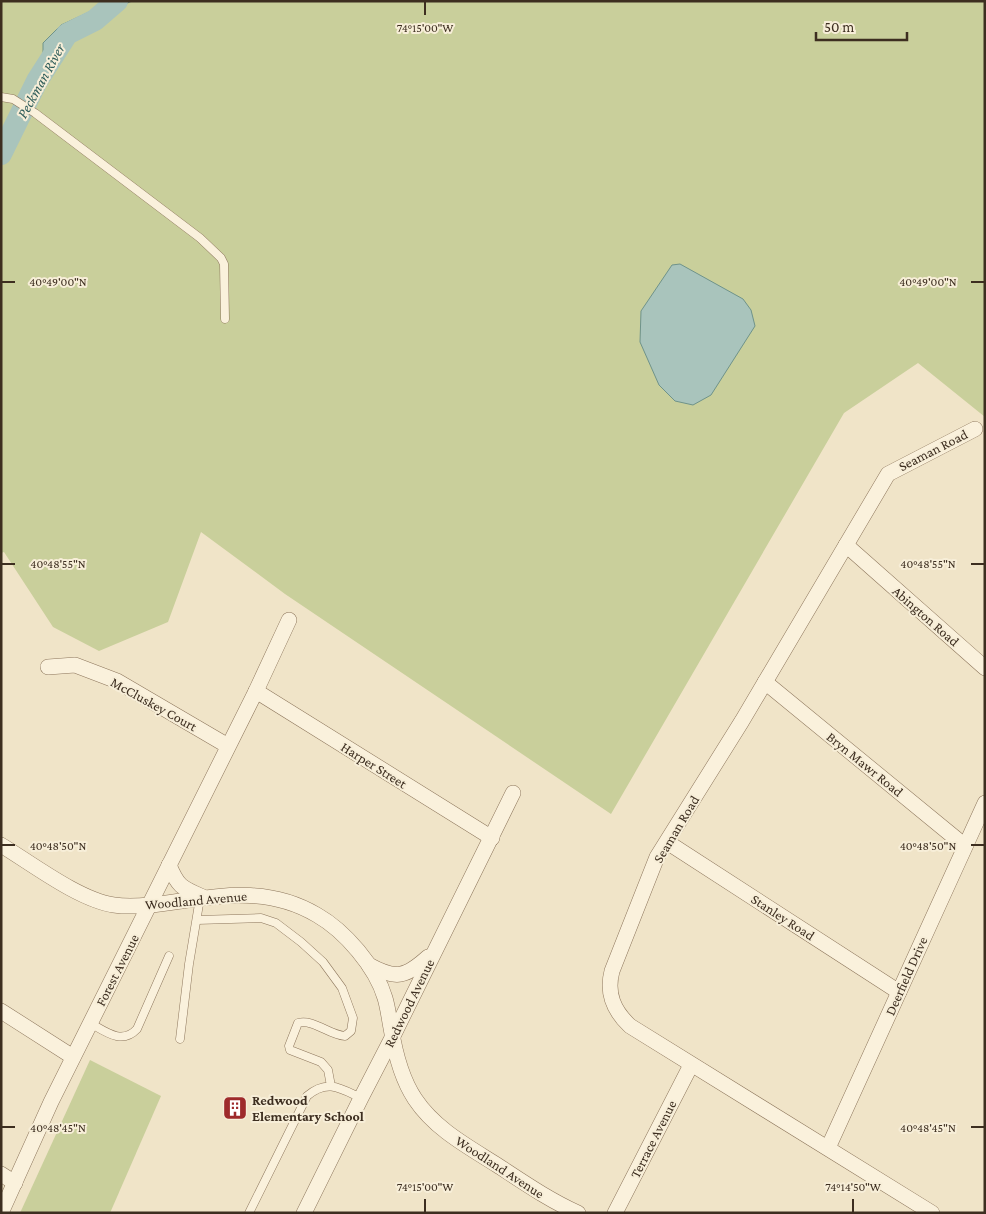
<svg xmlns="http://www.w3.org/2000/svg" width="986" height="1214" viewBox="0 0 986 1214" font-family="'Crimson Pro',serif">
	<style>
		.green { fill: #c9cf9b; fill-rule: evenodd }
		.water { fill: #a9c4bc; stroke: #6f938a }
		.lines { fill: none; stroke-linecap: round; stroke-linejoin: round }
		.river { stroke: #a9c4bc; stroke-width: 22 }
		.service-casing { stroke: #8d765c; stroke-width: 9 }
		.minor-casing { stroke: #8d765c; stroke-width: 16 }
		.service { stroke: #faf1dc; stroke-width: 8 }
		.minor { stroke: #faf1dc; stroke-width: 15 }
		.ticks { fill: none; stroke: #3d2e20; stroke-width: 2 }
		.labels { text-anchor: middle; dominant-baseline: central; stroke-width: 4; stroke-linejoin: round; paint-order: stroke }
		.street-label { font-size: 14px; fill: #3d2e20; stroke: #f7eed8 }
		.poi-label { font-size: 14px; font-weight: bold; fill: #3d2e20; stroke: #f7eed8; text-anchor: start }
		.water-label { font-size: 15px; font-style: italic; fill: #2f5d5a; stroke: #f7eed8 }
		.ticks-label { font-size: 12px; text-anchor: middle; fill: #3d2e20; stroke: #f7eed8; stroke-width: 4; stroke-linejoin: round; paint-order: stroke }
	</style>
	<rect width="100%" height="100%" fill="#f0e4c8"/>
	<g class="green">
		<path d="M1 1H985V417L918 363 844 413 611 814 285 594 201 532 168 622 99 651 53 627 4 552 1 553ZM660 285 641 342V311Z"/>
		<polygon points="90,1060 161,1096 110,1213 20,1213"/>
	</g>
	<g class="water">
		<polygon points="104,1 132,1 64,32 58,39 51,55 54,65 53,68 36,92 18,124 10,117 28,83 45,66 43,54 43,43 61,25 100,7"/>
		<polygon points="680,264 743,299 751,310 755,326 711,395 693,405 675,401 659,385 640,342 641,311 672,265"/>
	</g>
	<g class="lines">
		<polyline class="river" points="1,154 37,81 67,34 95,20 117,1"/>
		<defs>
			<g id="service">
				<polyline points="1,97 13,99 35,113 200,238 221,258 224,264 225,319"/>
				<path d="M197 920 261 918 276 923 301 942 323 962 342 988 353 1018 351 1031 345 1036C329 1035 314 1019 298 1023L289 1046 290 1050 321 1062 328 1070 331 1086"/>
				<path d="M90 1023C106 1032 122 1045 137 1029L169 956"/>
				<polyline points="180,1039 189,964 200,898"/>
				<path d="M249 1213 307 1096C327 1079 340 1088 361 1098"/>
			</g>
			<g id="minor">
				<polyline points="846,545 985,668"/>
				<polyline points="48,667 75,665 117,681 228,746"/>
				<polyline points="765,682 965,846"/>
				<polyline points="256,691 492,838"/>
				<polyline points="667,842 899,992"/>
				<path d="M1 845C31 863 79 900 114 905 133 908 155 905 174 902 225 895 270 887 317 915 345 931 376 967 385 998 388 1008 389 1018 391 1028 395 1053 401 1078 415 1099 435 1129 467 1146 497 1165 523 1182 549 1200 578 1213"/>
				<path d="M169 865C178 887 182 888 203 897"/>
				<path d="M369 965C396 980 406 977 428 957"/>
				<polyline points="1,1011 73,1057"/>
				<polyline points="828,1148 985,803"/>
				<polyline points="1,1174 15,1183"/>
				<polyline points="1,1213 51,1102 256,691 289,620"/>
				<polyline points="304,1213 361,1098 392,1038 513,793"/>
				<polyline points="615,1213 691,1065"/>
				<path d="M932 1213 630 1026C614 1011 606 994 612 971L657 857 742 721 888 474 975 429"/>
			</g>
		</defs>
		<use href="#service" class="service-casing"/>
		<use href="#minor" class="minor-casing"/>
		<use href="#service" class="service"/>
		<use href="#minor" class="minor"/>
	</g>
	<path class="ticks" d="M425 2V15M2 282H15M971 282H984M2 564H15M971 564H984M2 845H15M971 845H984M2 1127H15M971 1127H984M425 1199V1212M853 1199V1212"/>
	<defs>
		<symbol id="building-square" viewBox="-11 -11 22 22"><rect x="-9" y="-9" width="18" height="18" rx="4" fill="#9e2a2b" stroke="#f7eed8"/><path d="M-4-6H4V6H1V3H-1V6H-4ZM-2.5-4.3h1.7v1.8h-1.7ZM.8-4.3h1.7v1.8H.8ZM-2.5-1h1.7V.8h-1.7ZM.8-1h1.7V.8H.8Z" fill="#fff"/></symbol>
	</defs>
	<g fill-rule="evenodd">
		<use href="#building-square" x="221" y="1094" width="28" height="28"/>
	</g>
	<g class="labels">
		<g class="street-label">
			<text transform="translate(933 450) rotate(-27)">Seaman Road</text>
			<text transform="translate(926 616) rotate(41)">Abington Road</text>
			<text transform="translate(154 704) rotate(29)">McCluskey Court</text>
			<text transform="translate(865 764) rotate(39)">Bryn Mawr Road</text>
			<text transform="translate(374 765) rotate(32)">Harper Street</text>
			<text transform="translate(676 829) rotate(-59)">Seaman Road</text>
			<text transform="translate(196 900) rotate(-5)">Woodland Avenue</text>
			<text transform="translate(783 917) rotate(33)">Stanley Road</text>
			<text transform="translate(117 970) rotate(-63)">Forest Avenue</text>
			<text transform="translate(906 976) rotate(-66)">Deerfield Drive</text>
			<text transform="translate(409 1003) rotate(-64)">Redwood Avenue</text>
			<text transform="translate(653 1139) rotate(-63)">Terrace Avenue</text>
			<text transform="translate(500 1167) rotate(33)">Woodland Avenue</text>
		</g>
		<g class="poi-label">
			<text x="252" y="1100">Redwood<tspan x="252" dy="16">Elementary School</tspan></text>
		</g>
		<g class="water-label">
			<text transform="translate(41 81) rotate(-61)">Peckman River</text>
		</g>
	</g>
	<g class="ticks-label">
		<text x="425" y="32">74°15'00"W</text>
		<text x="58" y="286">40°49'00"N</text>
		<text x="928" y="286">40°49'00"N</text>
		<text x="58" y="568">40°48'55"N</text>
		<text x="928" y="568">40°48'55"N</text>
		<text x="58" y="850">40°48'50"N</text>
		<text x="928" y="850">40°48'50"N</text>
		<text x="58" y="1132">40°48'45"N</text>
		<text x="928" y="1132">40°48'45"N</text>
		<text x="425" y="1191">74°15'00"W</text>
		<text x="853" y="1191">74°14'50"W</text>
	</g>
	<rect width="986" height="1214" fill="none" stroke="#3d2e20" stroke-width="5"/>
	<path d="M816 32v8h91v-8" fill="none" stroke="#3d2e20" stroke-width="2.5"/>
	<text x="824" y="32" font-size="15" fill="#3d2e20" stroke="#f7eed8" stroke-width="4" paint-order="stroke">50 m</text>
</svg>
